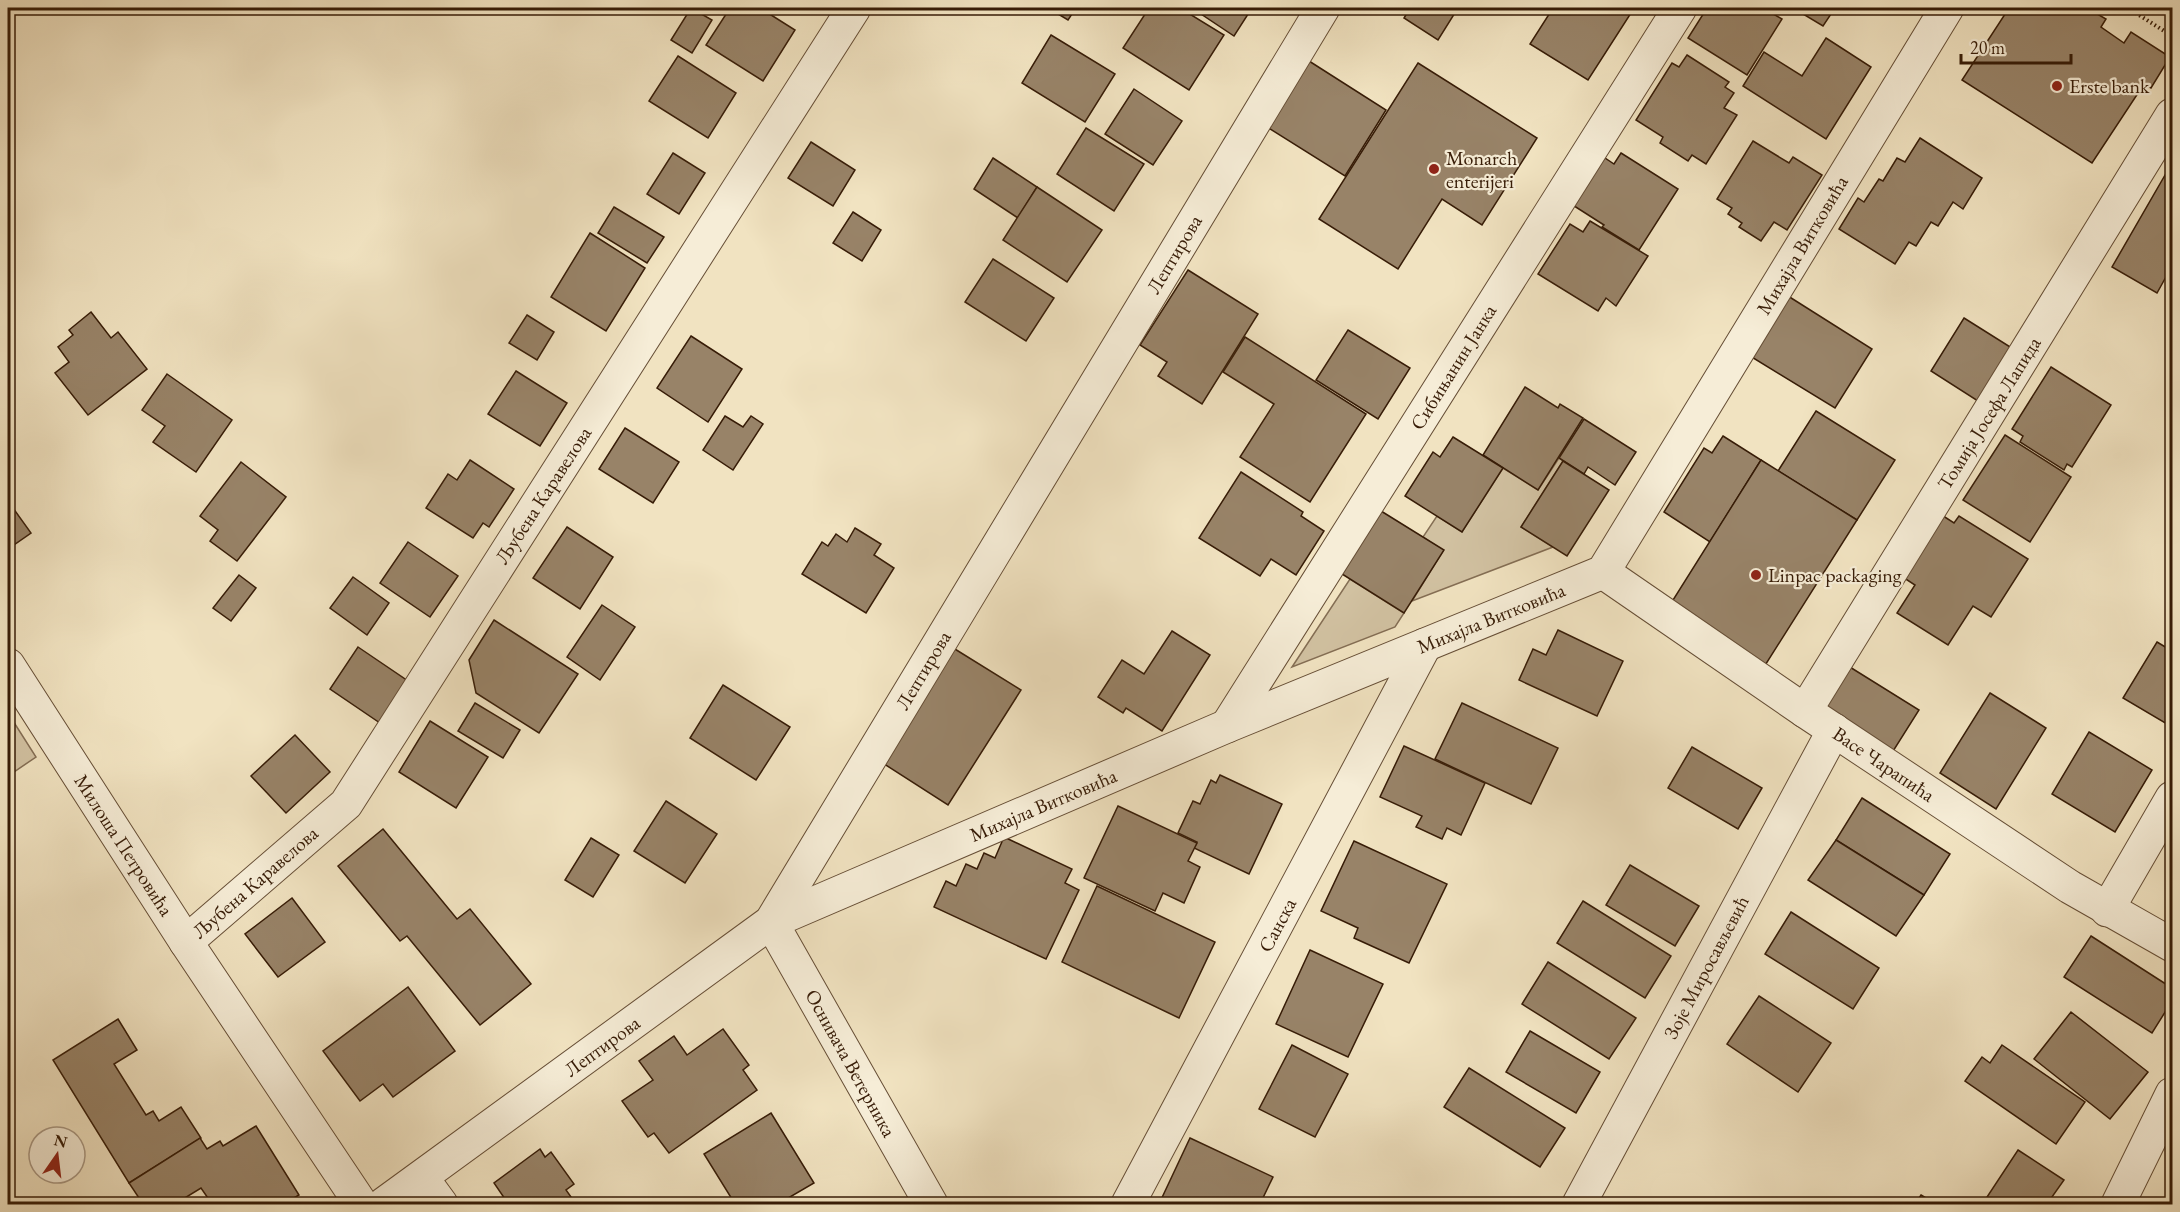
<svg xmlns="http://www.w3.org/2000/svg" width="2180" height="1212" viewBox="0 0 2180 1212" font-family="'EB Garamond',serif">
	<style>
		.green { fill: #d1c1a1; stroke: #846e54; stroke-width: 1.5 }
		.building { fill: #988368; stroke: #371c07; stroke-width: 1.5 }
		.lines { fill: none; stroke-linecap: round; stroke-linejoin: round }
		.minor-casing { stroke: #664e36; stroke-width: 35 }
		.path { stroke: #371c07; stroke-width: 4; stroke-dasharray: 1.5 3; stroke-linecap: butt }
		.minor { stroke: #f6edd7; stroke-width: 33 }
		.poi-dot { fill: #8f2418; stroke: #f6edd7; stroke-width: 2 }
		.labels { text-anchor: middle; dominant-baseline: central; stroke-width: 4.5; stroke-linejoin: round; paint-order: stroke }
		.poi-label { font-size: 20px; fill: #371c07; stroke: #f6edd7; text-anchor: start }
		.street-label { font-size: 20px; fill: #371c07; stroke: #f6edd7 }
	</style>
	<rect width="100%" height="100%" fill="#f1e3c1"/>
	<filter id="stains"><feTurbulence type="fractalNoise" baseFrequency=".00333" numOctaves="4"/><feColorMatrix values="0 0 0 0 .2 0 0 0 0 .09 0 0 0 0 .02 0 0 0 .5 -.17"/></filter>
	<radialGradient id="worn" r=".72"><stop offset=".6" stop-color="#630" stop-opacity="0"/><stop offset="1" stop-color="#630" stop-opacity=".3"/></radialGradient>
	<g class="green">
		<polygon points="1559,458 1563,461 1521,527 1553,547 1412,601 1443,551 1423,537 1437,516 1462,532 1503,468 1538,490"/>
		<polygon points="1350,579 1404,613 1395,627 1292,667"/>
		<polygon points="8,713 36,757 8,776"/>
	</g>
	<g class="building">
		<polygon points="691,8 712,20 692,53 671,40"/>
		<polygon points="730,8 760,8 795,30 763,81 706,45"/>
		<polygon points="1048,8 1076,8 1068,20"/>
		<polygon points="1149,8 1180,8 1224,35 1189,90 1123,48"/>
		<polygon points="1192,8 1252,8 1234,36"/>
		<polygon points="1410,8 1458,8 1438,40 1404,18"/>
		<polygon points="1553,8 1622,8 1631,13 1588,80 1530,44"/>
		<polygon points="1707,8 1763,8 1782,19 1747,75 1688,38"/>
		<polygon points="1793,8 1835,8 1823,26"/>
		<polygon points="2009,8 2073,8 2079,11 2081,8 2087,8 2106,19 2101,27 2124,43 2131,32 2170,57 2151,88 2144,84 2092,163 1962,80"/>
		<polygon points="1051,35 1115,74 1085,122 1022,83"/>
		<polygon points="1826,38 1871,67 1826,139 1743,86 1764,52 1802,76"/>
		<polygon points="1687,55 1729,82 1725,87 1734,93 1724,108 1737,115 1706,164 1692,155 1688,161 1660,143 1663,137 1636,120 1672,63 1679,67"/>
		<polygon points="678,56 736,93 708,138 649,101"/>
		<polygon points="1309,61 1386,110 1345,176 1267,127"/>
		<polygon points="1418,63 1537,138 1482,225 1442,199 1398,269 1319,219"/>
		<polygon points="1134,89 1182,121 1153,165 1105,134"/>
		<polygon points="1086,128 1144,164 1114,211 1057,174"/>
		<polygon points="1920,138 1982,178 1963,209 1953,202 1938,226 1931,222 1916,246 1909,242 1895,264 1839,229 1858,198 1864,202 1879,179 1883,181 1897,158 1905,162"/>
		<polygon points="1753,141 1789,163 1793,157 1822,175 1787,230 1774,222 1761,241 1739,227 1742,223 1728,214 1732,208 1717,199"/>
		<polygon points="811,142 855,170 833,206 788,178"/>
		<polygon points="673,153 705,173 679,214 647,194"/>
		<polygon points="1621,153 1678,189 1639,250 1602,227 1604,225 1571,204 1602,156 1614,164"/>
		<polygon points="993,158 1037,187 1018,218 974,189"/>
		<polygon points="2172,163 2172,266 2157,293 2112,267"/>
		<polygon points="1037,187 1102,230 1067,282 1003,240"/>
		<polygon points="614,207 664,237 647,263 598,233"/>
		<polygon points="853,212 881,230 862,261 833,243"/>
		<polygon points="1590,221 1648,256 1616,306 1606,298 1598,311 1538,274 1570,224 1583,232"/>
		<polygon points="590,233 645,268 606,331 551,297"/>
		<polygon points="993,259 1054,298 1026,341 965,302"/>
		<polygon points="1188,270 1258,314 1202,404 1158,376 1167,362 1140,345"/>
		<polygon points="1788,296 1872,349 1835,408 1750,356"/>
		<polygon points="91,312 111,338 118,332 147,369 88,415 55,373 69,362 58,347 73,335 69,330"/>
		<polygon points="527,315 554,332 537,360 509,343"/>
		<polygon points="1964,318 2015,350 1981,403 1931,371"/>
		<polygon points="1348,330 1410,368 1378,419 1316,380"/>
		<polygon points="691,336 742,369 708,422 657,388"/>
		<polygon points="1245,337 1366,414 1310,502 1240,457 1274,404 1223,372"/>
		<polygon points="2051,367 2111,405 2072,467 2067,464 2064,470 2020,442 2023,436 2012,429"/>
		<polygon points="516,371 567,403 540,446 488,414"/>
		<polygon points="167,374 232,420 196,472 153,442 165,426 142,410"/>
		<polygon points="1525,387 1558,408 1560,404 1583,418 1538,490 1483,455"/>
		<polygon points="1816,411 1895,460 1857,520 1778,471"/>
		<polygon points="725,416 743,427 751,416 763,424 733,470 703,450"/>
		<polygon points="1584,419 1636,452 1615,485 1588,467 1584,474 1559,458"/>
		<polygon points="625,428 679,462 653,503 599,469"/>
		<polygon points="2005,435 2071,477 2030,542 1963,500"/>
		<polygon points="1723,436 1761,460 1710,542 1664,512 1704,448 1712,453"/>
		<polygon points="1453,437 1503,468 1462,532 1405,496 1433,452 1440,457"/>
		<polygon points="470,460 514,489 489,527 483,523 473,538 426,508 448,474 457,480"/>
		<polygon points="1761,460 1857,520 1764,667 1668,608"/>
		<polygon points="1563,461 1609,490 1567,556 1521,527"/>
		<polygon points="241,462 286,497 237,561 210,541 218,530 200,516"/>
		<polygon points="1241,472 1303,512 1301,516 1324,531 1296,575 1271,559 1260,576 1199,538"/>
		<polygon points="8,501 31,533 8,549"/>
		<polygon points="1381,511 1444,550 1404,613 1342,574"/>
		<polygon points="1937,512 1954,523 1959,516 2028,559 1991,617 1973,606 1948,645 1897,613 1915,585 1898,574"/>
		<polygon points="567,527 613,557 580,609 533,578"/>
		<polygon points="855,528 881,544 874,555 894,568 866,613 802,574 822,542 828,546 836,534 847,542"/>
		<polygon points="408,542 458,576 430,617 380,583"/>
		<polygon points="239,575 256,588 231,621 213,608"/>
		<polygon points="353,577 389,603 367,635 330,608"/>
		<polygon points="602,605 635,627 600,680 567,657"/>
		<polygon points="494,620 578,674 539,733 476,693 469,660"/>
		<polygon points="1558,630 1623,661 1597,716 1519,680 1533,649 1546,655"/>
		<polygon points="1172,631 1210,655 1162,731 1126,708 1123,713 1098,697 1122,660 1144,674"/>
		<polygon points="2157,642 2172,651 2172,727 2123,698"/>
		<polygon points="950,646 1021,690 948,805 878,760"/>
		<polygon points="358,647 408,681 380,723 330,689"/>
		<polygon points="1845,664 1919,710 1890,756 1817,709"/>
		<polygon points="723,685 790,727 756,780 690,738"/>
		<polygon points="1990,693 2046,728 1996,809 1940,773"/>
		<polygon points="475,703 520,730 503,758 458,731"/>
		<polygon points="1462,703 1558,748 1531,804 1435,759"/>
		<polygon points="430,721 488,757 456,808 399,772"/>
		<polygon points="2089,732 2152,770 2115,832 2052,794"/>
		<polygon points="295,735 330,772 286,813 251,776"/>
		<polygon points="1404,746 1485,783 1461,835 1447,828 1442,839 1416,827 1422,816 1380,797"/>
		<polygon points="1692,747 1762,788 1738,829 1668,788"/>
		<polygon points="1220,775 1282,804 1249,874 1194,848 1197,842 1178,833 1193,801 1200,804 1211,780 1216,783"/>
		<polygon points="1862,798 1950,854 1924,895 1836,840"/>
		<polygon points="666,801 717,834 685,883 634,851"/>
		<polygon points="1118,806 1197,843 1188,861 1200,867 1184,903 1163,893 1155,911 1084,878"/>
		<polygon points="383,829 457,919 470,909 531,984 480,1025 407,936 400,941 338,866"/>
		<polygon points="1004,837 1072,869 1065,883 1079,890 1046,959 934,907 946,881 956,886 966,864 977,869 984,853 995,858"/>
		<polygon points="591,838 619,855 593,897 565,880"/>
		<polygon points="1836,840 1924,895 1896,936 1808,880"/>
		<polygon points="1354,841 1447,884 1409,963 1354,938 1358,928 1321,911"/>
		<polygon points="1630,865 1699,906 1675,946 1606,905"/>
		<polygon points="1097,886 1215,942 1179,1018 1062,962"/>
		<polygon points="292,898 325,942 278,977 245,934"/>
		<polygon points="1583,901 1671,956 1645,998 1557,943"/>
		<polygon points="1791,912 1879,968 1853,1009 1765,954"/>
		<polygon points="2091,936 2172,988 2172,1001 2152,1033 2064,977"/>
		<polygon points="1310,950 1383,984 1348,1057 1276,1024"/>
		<polygon points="1548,962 1636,1018 1609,1059 1522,1004"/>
		<polygon points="408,987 455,1051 393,1097 383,1084 360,1101 323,1051"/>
		<polygon points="1759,996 1831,1043 1798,1092 1727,1044"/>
		<polygon points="2071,1012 2148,1072 2110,1119 2034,1059"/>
		<polygon points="118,1019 137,1050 114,1064 146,1115 153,1111 159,1121 181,1107 201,1138 129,1183 53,1060"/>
		<polygon points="723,1029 749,1065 743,1070 757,1090 669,1153 654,1133 648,1137 622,1101 653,1080 639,1061 674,1036 687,1055"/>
		<polygon points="1530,1031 1600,1072 1576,1113 1506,1072"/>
		<polygon points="1292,1045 1348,1074 1315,1137 1259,1109"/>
		<polygon points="2002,1045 2085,1102 2056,1144 1965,1081 1982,1057 1990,1063"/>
		<polygon points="1469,1068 1565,1128 1540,1167 1444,1107"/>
		<polygon points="771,1113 814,1183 778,1204 735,1204 704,1154"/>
		<polygon points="256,1126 299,1195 284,1204 212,1204 201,1188 175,1204 143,1204 129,1183 200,1138 207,1149 220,1141 223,1146"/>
		<polygon points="1190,1138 1273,1177 1260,1204 1159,1204"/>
		<polygon points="540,1149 545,1157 551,1152 574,1184 566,1190 576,1204 496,1204 505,1199 494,1183"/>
		<polygon points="2018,1150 2064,1180 2047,1204 1999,1204 1987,1197"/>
		<polygon points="1921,1195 1936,1204 1915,1204"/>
	</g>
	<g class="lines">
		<defs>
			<g id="minor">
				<polyline points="1603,572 1805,711 2070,887 2172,945"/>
				<polyline points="8,665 186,942 361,1204"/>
				<polyline points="1805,711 2172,115"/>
				<polyline points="1227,726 1680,8"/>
				<polyline points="2107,910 2172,798"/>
				<polyline points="186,942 346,804 854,8"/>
				<polyline points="422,1178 441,1204"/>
				<polyline points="384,1204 771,922 1323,8"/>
				<polyline points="931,1204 771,922 1227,726 1603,572 1947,8"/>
				<polyline points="1128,1204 1425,645"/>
				<polyline points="1579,1204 1834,730"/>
				<polyline points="2118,1204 2172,1094"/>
			</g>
		</defs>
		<use href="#minor" class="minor-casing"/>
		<g class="path">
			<polyline points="2128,8 2172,36"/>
			<polyline points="2164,8 2172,13"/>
		</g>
		<use href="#minor" class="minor"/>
	</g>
	<g class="poi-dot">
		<circle cx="2057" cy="86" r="6"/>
		<circle cx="1434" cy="169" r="6"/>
		<circle cx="1756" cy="575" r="6"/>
	</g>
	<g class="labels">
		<g class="poi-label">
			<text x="2069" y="86">Erste bank</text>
			<text x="1446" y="158">Monarch<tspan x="1446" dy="23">enterijeri</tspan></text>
			<text x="1768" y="575">Linpac packaging</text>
		</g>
		<g class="street-label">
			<text transform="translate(1802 245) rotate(-59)">Михајла Витковића</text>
			<text transform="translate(1174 254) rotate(-59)">Лептирова</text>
			<text transform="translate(1453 367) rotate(-58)">Сибињанин Јанка</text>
			<text transform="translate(1989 413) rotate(-58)">Томија Јосефа Лапида</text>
			<text transform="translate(543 495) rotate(-57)">Љубена Каравелова</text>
			<text transform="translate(1491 618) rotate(-22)">Михајла Витковића</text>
			<text transform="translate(923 670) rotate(-59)">Лептирова</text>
			<text transform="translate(1884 764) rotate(34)">Васе Чарапића</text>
			<text transform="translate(1043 805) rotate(-23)">Михајла Витковића</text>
			<text transform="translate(124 845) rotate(57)">Милоша Петровића</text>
			<text transform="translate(255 882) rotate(-41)">Љубена Каравелова</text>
			<text transform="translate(1277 925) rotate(-62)">Санска</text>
			<text transform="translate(1706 967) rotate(-62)">Зоје Миросављевић</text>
			<text transform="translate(602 1046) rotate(-36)">Лептирова</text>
			<text transform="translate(851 1063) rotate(61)">Оснивача Ветерника</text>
		</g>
	</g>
	<rect width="2180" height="1212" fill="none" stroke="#f1e3c1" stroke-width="30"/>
	<rect x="9" y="9" width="2162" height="1194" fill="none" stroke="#371c07" stroke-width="3"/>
	<rect x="15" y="15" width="2150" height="1182" fill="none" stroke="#371c07" stroke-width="1.5"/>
	<g transform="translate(57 1155) rotate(14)"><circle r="28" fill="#f6edd7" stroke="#aa9984" stroke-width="1.5"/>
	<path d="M0-4.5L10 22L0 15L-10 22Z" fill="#8f2418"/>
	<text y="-9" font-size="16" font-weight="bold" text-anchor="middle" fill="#371c07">N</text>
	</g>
	<path d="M1961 54v9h110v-9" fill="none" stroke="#371c07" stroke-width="3"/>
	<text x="1970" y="54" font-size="18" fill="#371c07" stroke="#f6edd7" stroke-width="4.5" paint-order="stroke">20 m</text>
	<rect width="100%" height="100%" filter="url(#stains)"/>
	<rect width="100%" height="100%" fill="url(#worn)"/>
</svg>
